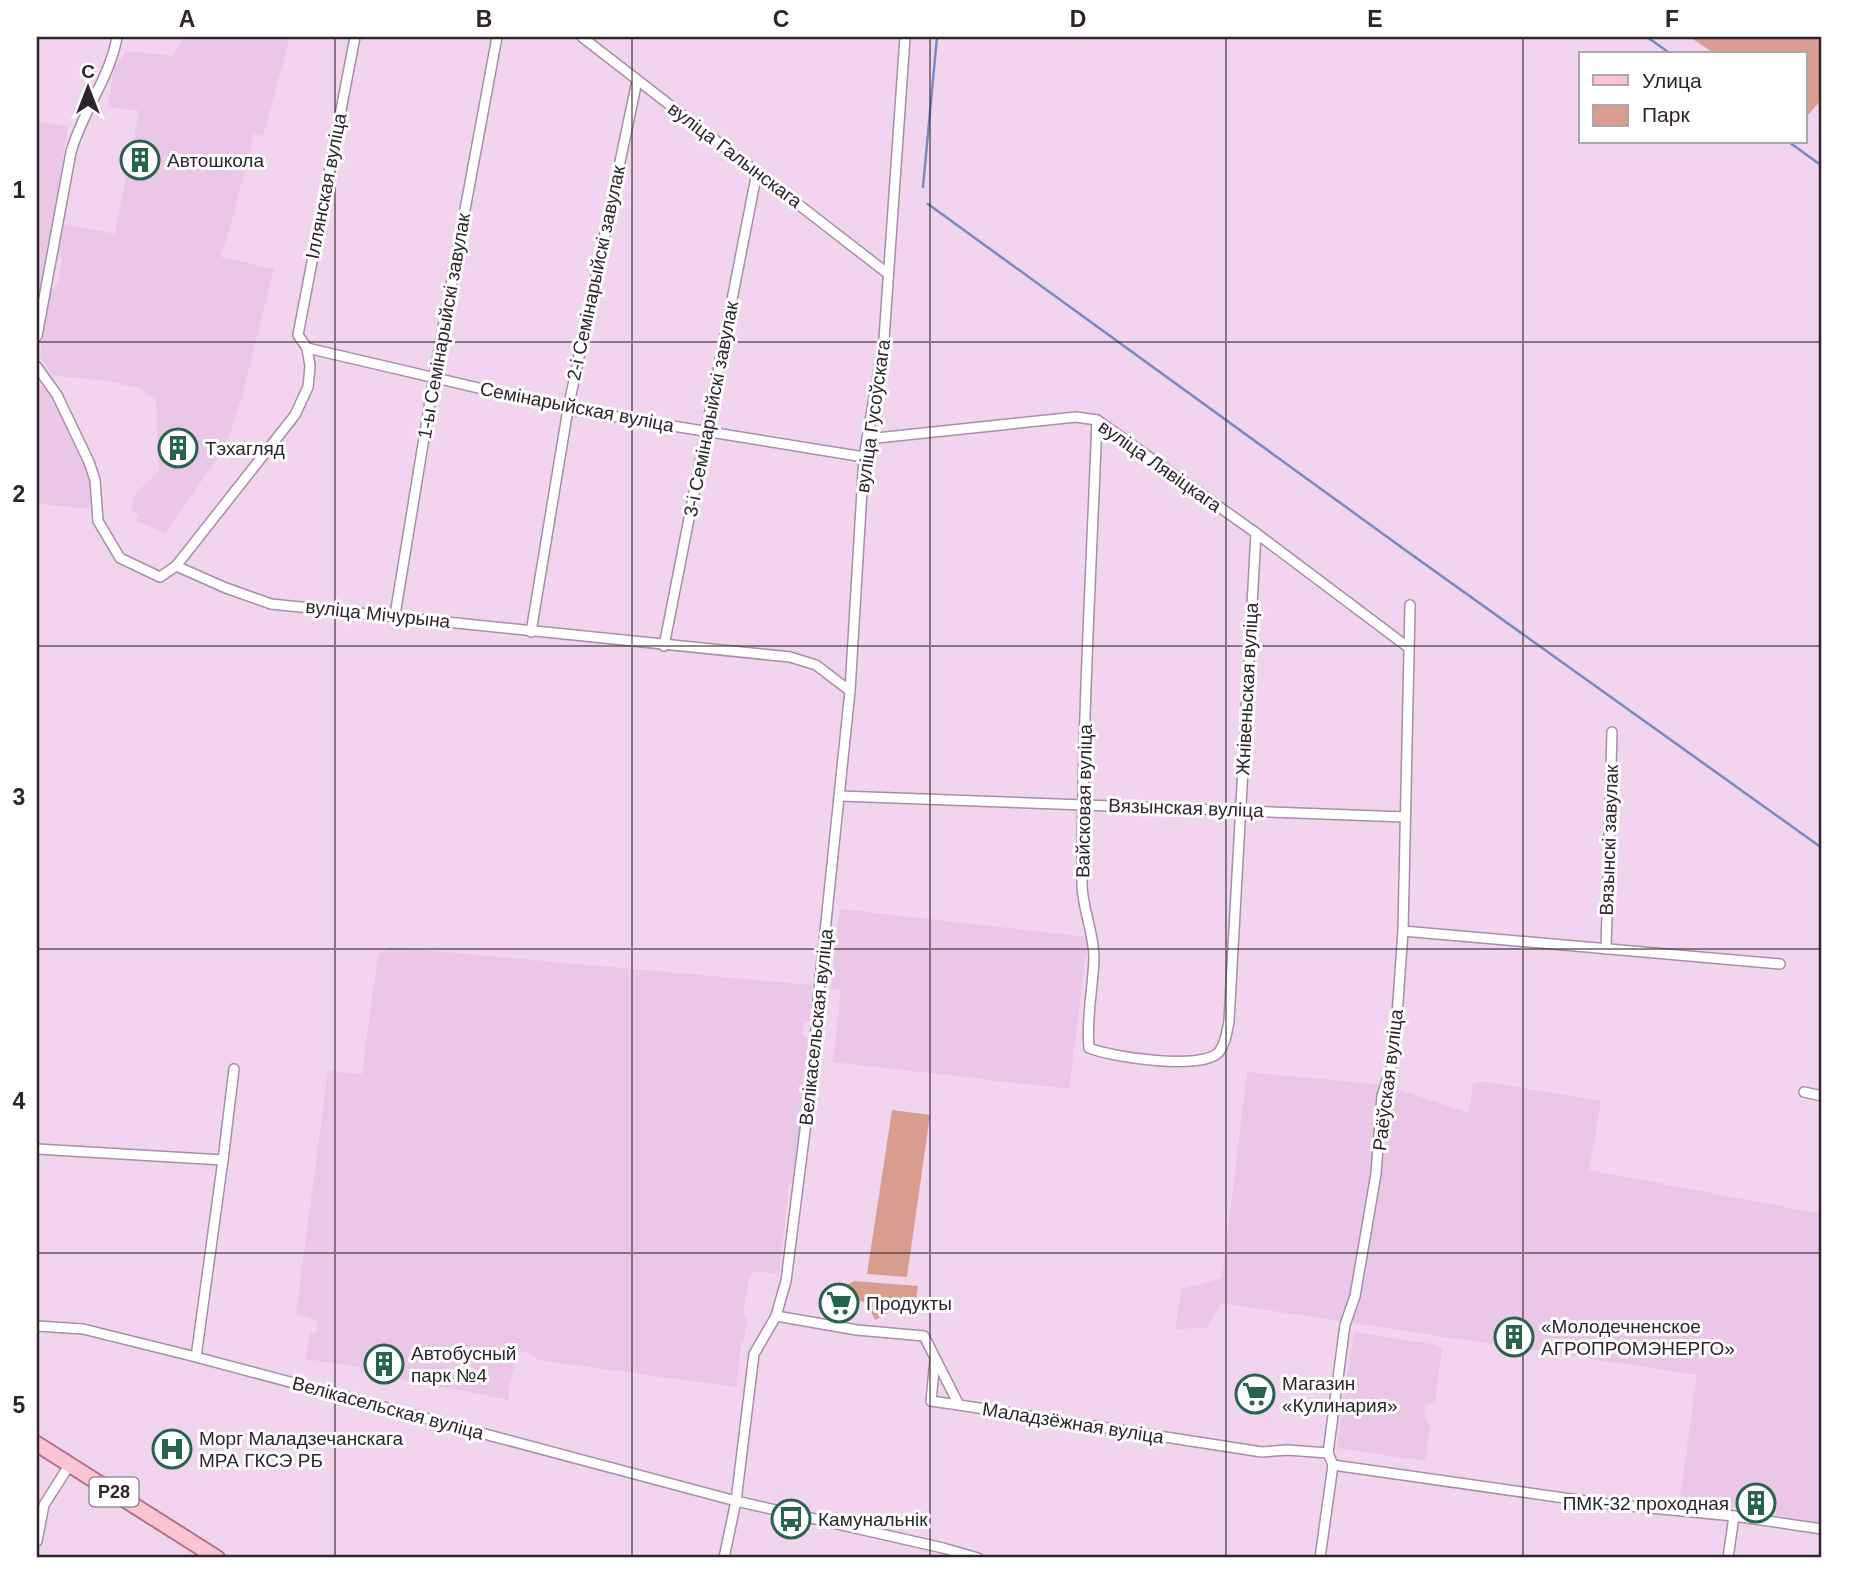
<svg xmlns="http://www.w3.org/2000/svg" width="1859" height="1595" viewBox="0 0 1859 1595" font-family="Helvetica,sans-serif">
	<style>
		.built { fill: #eac7e7 }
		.green { fill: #d99d8f }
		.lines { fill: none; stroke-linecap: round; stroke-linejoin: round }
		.stream { stroke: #778bbe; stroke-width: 2.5 }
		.street-casing { stroke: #a88ea6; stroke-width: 12 }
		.primary-casing { stroke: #b17286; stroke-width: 18 }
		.street { stroke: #fff; stroke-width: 9 }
		.primary { stroke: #fac4d3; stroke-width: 14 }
		.grid { fill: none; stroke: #2f242e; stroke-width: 2; stroke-opacity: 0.55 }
		.labels { text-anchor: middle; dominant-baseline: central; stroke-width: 6; stroke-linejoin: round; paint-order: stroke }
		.shield { fill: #fff; stroke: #6d666d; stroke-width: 2 }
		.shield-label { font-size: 18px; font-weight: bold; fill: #2f242e }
		.street-label { font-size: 19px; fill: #2f242e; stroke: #fff }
		.poi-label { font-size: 19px; fill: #2f242e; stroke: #fff; text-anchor: start }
		.neatline { fill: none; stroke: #2f242e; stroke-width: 2.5 }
		.grid-label { font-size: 23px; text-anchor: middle; font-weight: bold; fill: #2f242e }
	</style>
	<rect width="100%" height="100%" fill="#f1d4ee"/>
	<g class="built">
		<polygon points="185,37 290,37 263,136 253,134 237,202 221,257 274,269 240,403 226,446 165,533 136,521 139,516 131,509 135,494 159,471 156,400 139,388 107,381 52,375 40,356 50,294 58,284 62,260 58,254 64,224 115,234 139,111 108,107 114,68 127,51 172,56"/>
		<polygon points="37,121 68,126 50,242 37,307"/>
		<polygon points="37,383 51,394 73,436 92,483 91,502 88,509 37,503"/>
		<polygon points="840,909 1088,937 1069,1089 833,1062 841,990 831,989"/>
		<polygon points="390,947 812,985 811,1020 804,1023 802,1034 810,1040 809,1057 793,1184 789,1184 779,1274 754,1271 749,1280 743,1316 747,1317 744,1342 741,1343 736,1387 538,1360 531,1353 518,1351 508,1393 509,1400 360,1371 360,1367 305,1359 310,1333 316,1333 319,1321 296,1314 328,1071 362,1074 378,954"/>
		<polygon points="1247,1072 1385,1085 1469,1113 1473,1084 1479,1081 1601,1101 1589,1170 1822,1214 1822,1523 1680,1498 1697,1375 1221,1303 1207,1328 1175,1329 1182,1289 1222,1278"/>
		<polygon points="1354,1332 1438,1345 1442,1350 1435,1401 1425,1407 1424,1416 1430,1425 1425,1461 1337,1448"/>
	</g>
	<g class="green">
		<polygon points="1690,37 1822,37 1822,99 1805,118 1805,54 1715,54"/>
		<polygon points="892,1110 930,1115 907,1277 867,1274"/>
		<polygon points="854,1281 918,1286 916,1299 875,1320 867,1303 834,1293"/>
	</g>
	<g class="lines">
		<g class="stream">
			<polyline points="1647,37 1671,54"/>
			<polyline points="1789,142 1822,166"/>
			<polyline points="923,187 937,37"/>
			<polyline points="928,204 1408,552 1822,848"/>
		</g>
		<defs>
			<g id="street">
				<polyline points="355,37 298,335 307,348 568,409 864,457"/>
				<polyline points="582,37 887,273"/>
				<path d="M37 336 71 152C82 112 110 78 117 37"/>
				<polyline points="37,367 57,395 89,462 95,480 98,521 120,558 160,577 176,566 295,415 308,387 310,366 307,348"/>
				<path d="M1097 420C1091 575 1082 730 1082 884 1082 908 1094 932 1094 958 1093 989 1086 1017 1089 1048 1111 1057 1202 1071 1219 1052 1226 1043 1227 1031 1229 1021L1256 533"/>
				<polyline points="867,439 1076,417 1097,420 1256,533 1409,648"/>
				<polyline points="176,566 226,588 271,604 790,657 816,665 850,691"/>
				<polyline points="395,615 434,377 497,37"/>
				<polyline points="531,632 568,409 637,81"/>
				<polyline points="664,646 757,172"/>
				<polyline points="840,796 1405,817"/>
				<polyline points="1403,931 1780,964"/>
				<polyline points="1606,949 1612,732"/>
				<polyline points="1804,1092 1822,1096"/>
				<polyline points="37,1149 223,1160 196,1357"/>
				<polyline points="223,1160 234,1069"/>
				<polyline points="776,1316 857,1330 924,1336 959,1405 1262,1452 1287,1450 1328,1453"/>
				<polyline points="37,1326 83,1329 196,1357 736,1501 943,1548 978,1558"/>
				<polyline points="935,1360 931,1401 959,1405"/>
				<polyline points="1333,1465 1328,1453 1345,1325 1355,1296 1376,1174 1382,1096 1394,1058 1403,931 1410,605"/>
				<polyline points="1333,1465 1599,1503 1734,1516 1822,1529"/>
				<polyline points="37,1541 44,1505 70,1464"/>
				<polyline points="724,1558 736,1501 754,1354 776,1316 786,1281 814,1059 818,999 850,691 864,457 884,339 905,37"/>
				<polyline points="1320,1558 1333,1465"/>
				<polyline points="1728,1558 1734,1516"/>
			</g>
			<polyline id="primary" points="37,1444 217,1558"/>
		</defs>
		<use href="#street" class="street-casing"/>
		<use href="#primary" class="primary-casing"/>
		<use href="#street" class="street"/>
		<use href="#primary" class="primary"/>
	</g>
	<path class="grid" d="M335 37V1558M632 37V1558M930 37V1558M1226 37V1558M1523 37V1558M37 342H1822M37 646H1822M37 949H1822M37 1253H1822"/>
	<defs>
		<symbol id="building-ring" viewBox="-11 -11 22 22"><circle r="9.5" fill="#fff" stroke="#27634d" stroke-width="1.5"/><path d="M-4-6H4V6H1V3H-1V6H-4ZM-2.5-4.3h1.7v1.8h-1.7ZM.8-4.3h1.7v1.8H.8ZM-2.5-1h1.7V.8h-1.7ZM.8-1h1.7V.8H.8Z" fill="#27634d"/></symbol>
		<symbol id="supermarket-ring" viewBox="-11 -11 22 22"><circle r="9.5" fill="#fff" stroke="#27634d" stroke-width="1.5"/><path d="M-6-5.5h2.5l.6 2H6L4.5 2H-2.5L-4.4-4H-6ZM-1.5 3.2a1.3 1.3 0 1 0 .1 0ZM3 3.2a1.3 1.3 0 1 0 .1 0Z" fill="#27634d"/></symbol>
		<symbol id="hospital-ring" viewBox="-11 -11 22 22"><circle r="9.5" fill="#fff" stroke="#27634d" stroke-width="1.5"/><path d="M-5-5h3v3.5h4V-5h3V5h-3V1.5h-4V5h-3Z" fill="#27634d"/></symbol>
		<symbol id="bus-ring" viewBox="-11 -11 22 22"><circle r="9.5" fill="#fff" stroke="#27634d" stroke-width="1.5"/><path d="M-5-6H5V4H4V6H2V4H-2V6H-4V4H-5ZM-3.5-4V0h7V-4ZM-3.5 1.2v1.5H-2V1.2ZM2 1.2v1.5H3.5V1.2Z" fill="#27634d"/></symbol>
	</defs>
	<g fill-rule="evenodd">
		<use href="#building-ring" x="118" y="138" width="44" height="44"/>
		<use href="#building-ring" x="156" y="426" width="44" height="44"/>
		<use href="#supermarket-ring" x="817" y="1281" width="44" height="44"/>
		<use href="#building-ring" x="1492" y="1315" width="44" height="44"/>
		<use href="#building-ring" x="362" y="1342" width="44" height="44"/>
		<use href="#supermarket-ring" x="1233" y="1372" width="44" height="44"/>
		<use href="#hospital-ring" x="150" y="1427" width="44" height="44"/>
		<use href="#building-ring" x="1734" y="1481" width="44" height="44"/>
		<use href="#bus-ring" x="769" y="1497" width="44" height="44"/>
	</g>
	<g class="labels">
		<rect class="shield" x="89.5" y="1477.5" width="49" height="29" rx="5"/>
		<g class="shield-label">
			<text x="114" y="1492">Р28</text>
		</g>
		<g class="street-label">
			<text transform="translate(735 155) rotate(37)">вуліца Галынскага</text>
			<text transform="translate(326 186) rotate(-79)">Іллянская вуліца</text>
			<text transform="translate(596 273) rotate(-78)">2-і Семінарыйскі завулак</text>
			<text transform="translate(444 326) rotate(-80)">1-ы Семінарыйскі завулак</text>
			<text transform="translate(577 407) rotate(11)">Семінарыйская вуліца</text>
			<text transform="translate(711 409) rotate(-79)">3-і Семінарыйскі завулак</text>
			<text transform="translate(873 416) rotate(-82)">вуліца Гусоўскага</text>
			<text transform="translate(1160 466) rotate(35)">вуліца Лявіцкага</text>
			<text transform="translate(378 614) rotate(6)">вуліца Мічурына</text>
			<text transform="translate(1247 689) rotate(-87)">Жнівеньская вуліца</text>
			<text transform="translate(1084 801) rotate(-89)">Вайсковая вуліца</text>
			<text transform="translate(1186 808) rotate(2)">Вязынская вуліца</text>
			<text transform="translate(1609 840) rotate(-88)">Вязынскі завулак</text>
			<text transform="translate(816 1027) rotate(-84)">Велікасельская вуліца</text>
			<text transform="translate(1388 1080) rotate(-83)">Раёўская вуліца</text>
			<text transform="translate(388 1408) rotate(15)">Велікасельская вуліца</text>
			<text transform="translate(1073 1423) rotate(9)">Маладзёжная вуліца</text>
		</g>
		<g class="poi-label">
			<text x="167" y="160">Автошкола</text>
			<text x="205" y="448">Тэхагляд</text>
			<text x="866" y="1303">Продукты</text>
			<text x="1541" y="1326">«Молодечненское<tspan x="1541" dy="22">АГРОПРОМЭНЕРГО»</tspan></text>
			<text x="411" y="1353">Автобусный<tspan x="411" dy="22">парк №4</tspan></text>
			<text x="1282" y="1383">Магазин<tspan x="1282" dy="22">«Кулинария»</tspan></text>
			<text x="199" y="1438">Морг Маладзечанскага<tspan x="199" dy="22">МРА ГКСЭ РБ</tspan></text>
			<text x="1729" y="1503" text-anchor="end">ПМК-32 проходная</text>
			<text x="818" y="1519">Камунальнік</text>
		</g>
	</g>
	<rect width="1859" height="1595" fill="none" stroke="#ffffff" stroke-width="77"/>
	<rect x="1579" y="52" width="228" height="91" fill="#ffffff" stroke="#aca7ab" stroke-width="2"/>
	<rect x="1593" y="75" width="35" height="10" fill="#fac4d3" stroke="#aca7ab" stroke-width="2"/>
	<text x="1642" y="88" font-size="21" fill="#2f242e">Улица</text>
	<rect x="1593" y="105" width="35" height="21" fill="#d99d8f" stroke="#aca7ab" stroke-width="2"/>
	<text x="1642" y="122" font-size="21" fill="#2f242e">Парк</text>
	<g transform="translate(88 88)" stroke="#ffffff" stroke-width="5" paint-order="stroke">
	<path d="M0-5L12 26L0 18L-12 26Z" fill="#2f242e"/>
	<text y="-10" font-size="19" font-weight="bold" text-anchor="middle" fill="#2f242e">С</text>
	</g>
	<rect x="38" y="38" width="1782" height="1518" class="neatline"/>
	<g class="grid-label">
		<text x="187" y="27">A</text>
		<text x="484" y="27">B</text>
		<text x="781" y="27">C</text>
		<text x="1078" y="27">D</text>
		<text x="1375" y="27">E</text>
		<text x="1672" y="27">F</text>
		<text x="19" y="198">1</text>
		<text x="19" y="502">2</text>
		<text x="19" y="805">3</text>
		<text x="19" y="1109">4</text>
		<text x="19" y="1413">5</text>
	</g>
</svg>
